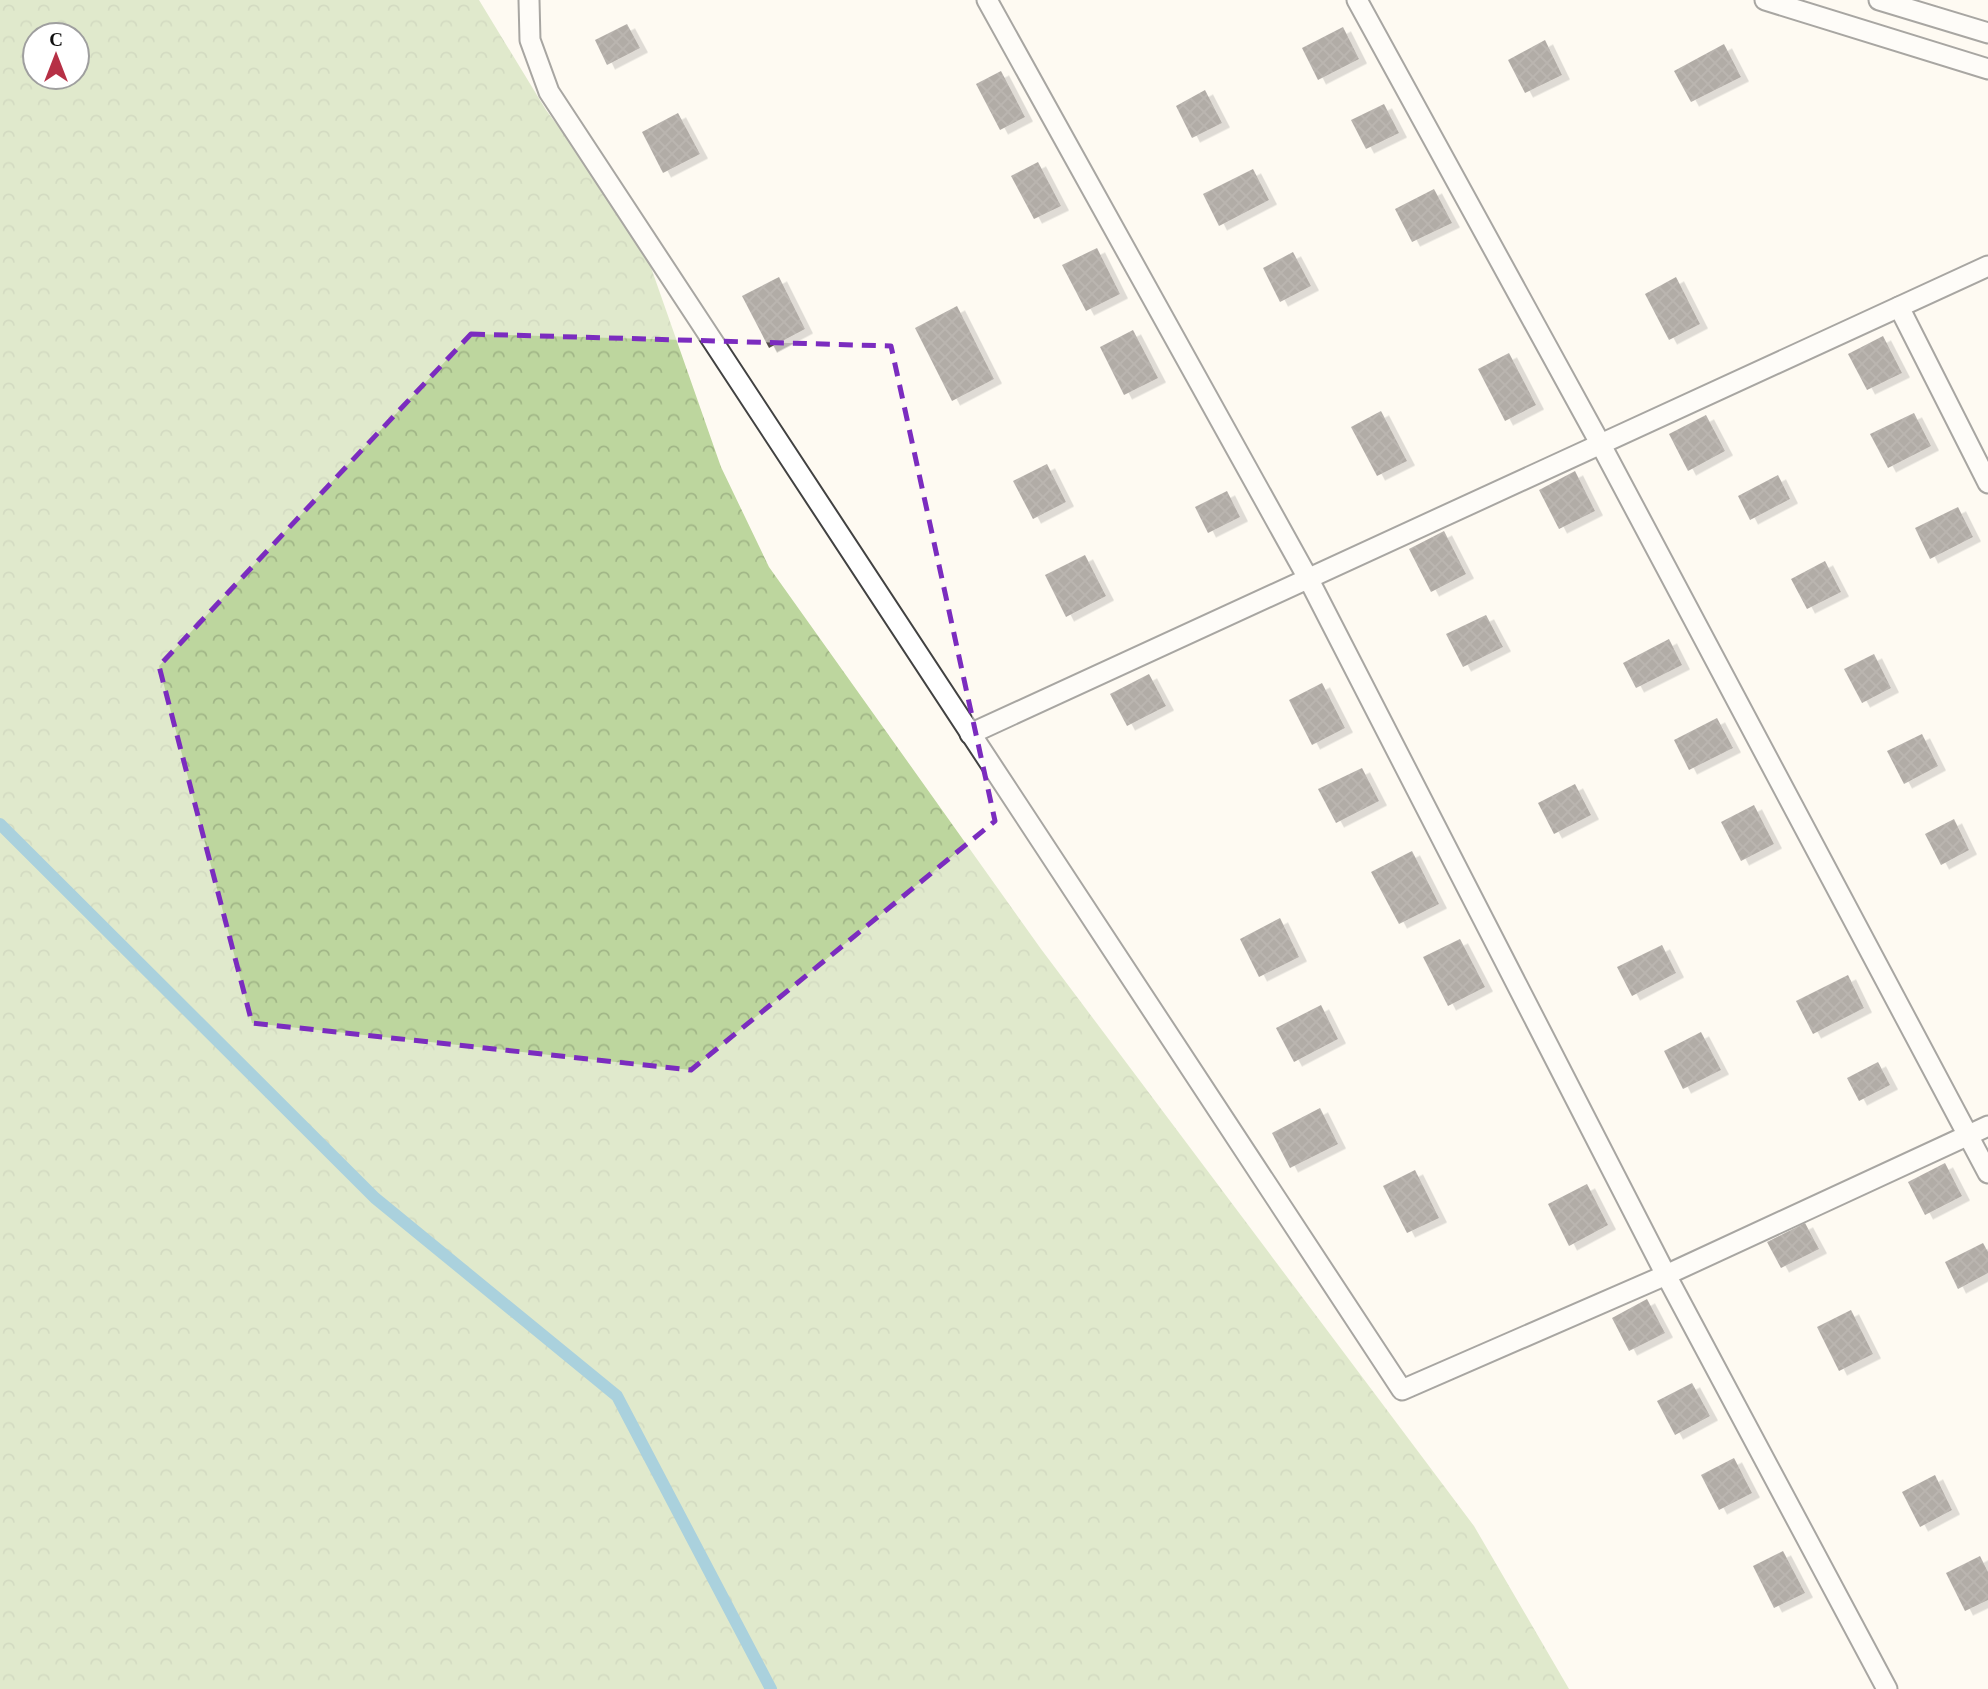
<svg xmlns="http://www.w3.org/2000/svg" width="1988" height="1689" viewBox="0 0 1988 1689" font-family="'Crimson Pro',serif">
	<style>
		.forest { fill: url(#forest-crowns); fill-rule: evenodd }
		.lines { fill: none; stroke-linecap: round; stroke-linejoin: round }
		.stream { stroke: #469fc4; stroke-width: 12 }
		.building { fill: url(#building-cross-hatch); filter: url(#shadow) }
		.service-casing { stroke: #424242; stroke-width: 23 }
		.service { stroke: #fff; stroke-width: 19 }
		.marked { fill: none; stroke: #7b2cbf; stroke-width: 5; stroke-dasharray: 14 9; stroke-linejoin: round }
	</style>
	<defs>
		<pattern id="forest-crowns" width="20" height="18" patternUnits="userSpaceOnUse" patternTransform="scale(1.75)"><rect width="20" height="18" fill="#bdd69e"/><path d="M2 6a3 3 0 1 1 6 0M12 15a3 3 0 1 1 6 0" fill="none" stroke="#a1b687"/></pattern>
		<pattern id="building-cross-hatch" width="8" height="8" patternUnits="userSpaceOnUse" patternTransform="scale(1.75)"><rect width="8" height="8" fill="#574f4c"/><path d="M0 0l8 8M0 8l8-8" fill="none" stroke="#6a6461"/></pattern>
		<filter id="shadow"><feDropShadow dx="8" dy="4.5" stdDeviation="0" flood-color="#0004"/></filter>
	</defs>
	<rect width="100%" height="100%" fill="#fefaf2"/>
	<path class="forest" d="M0 0H479L546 110 640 236 721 467 769 567 1041 949 1474 1526 1569 1689H0ZM35 35H77V77H35Z"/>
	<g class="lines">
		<polyline class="stream" points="0,824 375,1198 617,1396 771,1689"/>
	</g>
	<g class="building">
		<polygon points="627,24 640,48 607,65 595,40"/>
		<polygon points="1343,27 1359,59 1318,80 1302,48"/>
		<polygon points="1545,40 1562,75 1525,93 1508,60"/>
		<polygon points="1724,44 1741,77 1691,102 1674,71"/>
		<polygon points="1001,71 1025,117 1000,130 976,84"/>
		<polygon points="1205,90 1222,123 1192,138 1176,106"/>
		<polygon points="1384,104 1399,133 1366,149 1351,120"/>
		<polygon points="678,113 700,154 663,173 642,132"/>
		<polygon points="1038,162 1061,206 1034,219 1011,176"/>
		<polygon points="1253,169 1269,200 1219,226 1203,194"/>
		<polygon points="1434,189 1452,223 1412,242 1395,209"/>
		<polygon points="1097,248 1120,294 1086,311 1062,265"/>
		<polygon points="1293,252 1311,286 1280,302 1263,268"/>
		<polygon points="779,277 805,329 769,348 742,296"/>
		<polygon points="1676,277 1700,324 1669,340 1645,294"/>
		<polygon points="957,306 994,379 952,401 915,328"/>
		<polygon points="1133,330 1158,378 1124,395 1100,347"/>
		<polygon points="1883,336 1902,373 1867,390 1848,354"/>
		<polygon points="1509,353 1536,405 1505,421 1478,369"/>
		<polygon points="1381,411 1407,461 1377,476 1351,427"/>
		<polygon points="1914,413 1931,446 1888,468 1870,434"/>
		<polygon points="1706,415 1725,451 1688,471 1669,434"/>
		<polygon points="1047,464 1066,502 1033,519 1013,481"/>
		<polygon points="1575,471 1595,511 1559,529 1539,490"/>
		<polygon points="1778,475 1790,499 1750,520 1738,496"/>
		<polygon points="1227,491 1240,517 1208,533 1195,507"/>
		<polygon points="1958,507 1973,537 1930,559 1915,528"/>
		<polygon points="1444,531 1466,574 1431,592 1409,549"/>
		<polygon points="1085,555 1106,596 1066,617 1045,575"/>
		<polygon points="1825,561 1841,592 1807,609 1791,579"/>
		<polygon points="1486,615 1503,647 1463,667 1446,634"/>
		<polygon points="1669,639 1682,665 1636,688 1623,663"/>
		<polygon points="1874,654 1891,688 1862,703 1844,669"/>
		<polygon points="1149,674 1166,706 1127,726 1110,694"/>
		<polygon points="1322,683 1345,728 1312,745 1289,700"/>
		<polygon points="1717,718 1733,748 1689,770 1674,740"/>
		<polygon points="1922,734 1938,766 1904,784 1887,751"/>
		<polygon points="1362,768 1379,801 1336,823 1318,789"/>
		<polygon points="1575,784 1591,815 1554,834 1538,803"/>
		<polygon points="1754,805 1774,844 1741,861 1721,822"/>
		<polygon points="1954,819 1969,850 1941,865 1925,834"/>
		<polygon points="1412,851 1439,904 1399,924 1371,872"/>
		<polygon points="1280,918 1299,957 1259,977 1240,939"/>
		<polygon points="1460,939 1485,987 1448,1006 1423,957"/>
		<polygon points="1662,945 1676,973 1632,996 1617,967"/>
		<polygon points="1848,975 1864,1008 1813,1034 1796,1001"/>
		<polygon points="1321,1005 1338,1039 1294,1062 1276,1028"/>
		<polygon points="1701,1032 1721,1070 1683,1089 1664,1051"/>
		<polygon points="1878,1062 1890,1085 1859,1101 1847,1078"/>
		<polygon points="1320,1108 1338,1144 1290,1168 1272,1133"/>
		<polygon points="1945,1163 1962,1196 1925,1215 1908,1182"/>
		<polygon points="1415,1170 1439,1218 1407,1233 1383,1186"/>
		<polygon points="1587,1184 1608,1225 1569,1246 1548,1204"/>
		<polygon points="1805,1223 1819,1249 1781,1268 1767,1242"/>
		<polygon points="1983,1243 1988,1252 1988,1273 1958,1289 1945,1262"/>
		<polygon points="1647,1299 1665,1333 1629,1351 1612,1318"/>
		<polygon points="1851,1310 1873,1354 1839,1371 1817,1327"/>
		<polygon points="1692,1383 1710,1416 1675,1435 1657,1401"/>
		<polygon points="1734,1458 1752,1493 1719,1510 1701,1475"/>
		<polygon points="1935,1475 1952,1510 1920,1527 1902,1492"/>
		<polygon points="1783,1551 1805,1593 1774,1608 1753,1566"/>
		<polygon points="1980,1556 1988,1572 1988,1600 1965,1611 1946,1573"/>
	</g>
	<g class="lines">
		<defs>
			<g id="service">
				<polyline points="529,0 530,40 549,92 1402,1390 1666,1275 1988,1126"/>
				<polyline points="987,0 1309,580 1666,1275 1887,1689"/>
				<polyline points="1357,0 1601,445 1988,1173"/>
				<polyline points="1765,0 1988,69"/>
				<polyline points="1879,0 1988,33"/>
				<polyline points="1899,307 1988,483"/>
				<polyline points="970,734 1988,266"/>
			</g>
		</defs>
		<use href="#service" class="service-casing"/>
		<use href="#service" class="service"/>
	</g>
	<path d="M0 0H1988V1689H0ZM471 334 891 346 995 821 691 1070 252 1023 159 666Z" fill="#fefaf2" fill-opacity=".55" fill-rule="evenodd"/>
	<path class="marked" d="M471 334 891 346 995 821 691 1070 252 1023 159 666Z"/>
	<g transform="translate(56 56)"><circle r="33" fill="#ffffff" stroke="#9f9f9f" stroke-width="2"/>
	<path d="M0-5L12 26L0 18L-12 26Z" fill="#b63045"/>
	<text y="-10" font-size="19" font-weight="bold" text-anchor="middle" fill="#0f0f0f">С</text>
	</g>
</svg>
